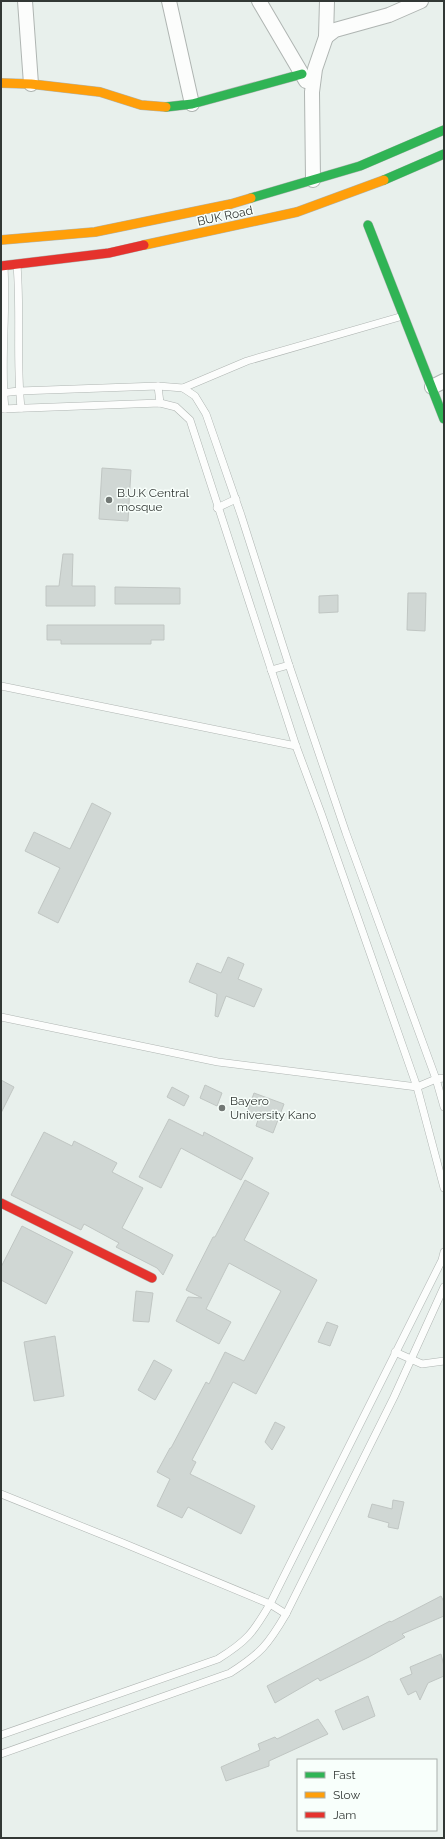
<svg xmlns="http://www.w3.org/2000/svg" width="445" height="1839" viewBox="0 0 445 1839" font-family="Raleway,sans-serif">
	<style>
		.building { fill: #d0d7d4; stroke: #c0c6c3 }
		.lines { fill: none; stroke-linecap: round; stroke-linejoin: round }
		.lane-casing { stroke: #afb5b2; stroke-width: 8 }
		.street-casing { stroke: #afb5b2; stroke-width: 16 }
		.fast-casing { stroke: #afb5b2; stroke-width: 10 }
		.slow-casing { stroke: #afb5b2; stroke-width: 10 }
		.jam-casing { stroke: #afb5b2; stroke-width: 10 }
		.lane { stroke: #fcfdfc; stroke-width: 7 }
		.street { stroke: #fcfdfc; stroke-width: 14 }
		.fast { stroke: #30b455; stroke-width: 9 }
		.slow { stroke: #ff9f0a; stroke-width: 9 }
		.jam { stroke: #e5322d; stroke-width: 9 }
		.poi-dot { fill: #727875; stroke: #f8fffb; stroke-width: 1.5 }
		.labels { text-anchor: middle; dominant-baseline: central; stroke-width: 3; stroke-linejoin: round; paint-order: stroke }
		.street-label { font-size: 12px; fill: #323835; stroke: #f8fffb }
		.poi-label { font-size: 12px; fill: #323835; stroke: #f8fffb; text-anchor: start }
	</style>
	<rect width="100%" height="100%" fill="#e8f0ec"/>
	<g class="building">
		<polygon points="102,468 131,470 128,521 99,519"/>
		<polygon points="63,554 73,554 72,586 95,586 95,606 46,606 46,586 59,586"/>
		<polygon points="115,587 180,588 180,604 115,604"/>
		<polygon points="408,593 426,593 425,631 407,630"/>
		<polygon points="338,595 338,612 319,613 319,596"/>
		<polygon points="47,625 164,625 164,640 151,640 151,644 61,644 61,640 47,640"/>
		<polygon points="92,803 111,813 58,923 38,913 60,868 25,851 34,832 70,849"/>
		<polygon points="228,957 244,964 238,979 262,989 254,1007 226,996 218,1017 215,1016 217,994 189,982 197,963 221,973"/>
		<polygon points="1,1080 14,1087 1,1113"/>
		<polygon points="205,1085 222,1093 217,1106 200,1098"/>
		<polygon points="172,1087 189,1096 184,1106 167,1097"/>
		<polygon points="254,1093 284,1104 273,1133 256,1126 258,1120 246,1115"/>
		<polygon points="169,1119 203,1136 204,1132 253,1158 241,1180 181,1148 161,1188 139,1177"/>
		<polygon points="44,1132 72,1146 74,1141 117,1163 112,1172 143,1188 122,1228 173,1255 163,1275 157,1268 116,1247 119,1243 84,1224 81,1230 11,1195"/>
		<polygon points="245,1180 269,1193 244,1240 317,1280 256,1394 233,1382 192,1460 196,1462 190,1474 255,1506 241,1534 188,1507 182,1518 157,1506 170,1479 157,1472 170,1448 171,1448 206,1382 209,1384 225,1352 244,1361 281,1291 229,1263 206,1309 231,1322 219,1344 176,1321 188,1297 202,1298 186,1290 213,1237 215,1237"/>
		<polygon points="22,1226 73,1252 46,1304 1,1280 1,1267"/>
		<polygon points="136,1291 153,1293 149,1322 133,1321"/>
		<polygon points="327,1322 338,1326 330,1346 318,1342"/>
		<polygon points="55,1336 64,1396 34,1401 24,1342"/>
		<polygon points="154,1360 172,1370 155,1400 138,1390"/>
		<polygon points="275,1422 285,1427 272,1450 265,1442"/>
		<polygon points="393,1500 404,1502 398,1529 388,1527 389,1523 368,1517 372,1504 392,1509"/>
		<polygon points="441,1596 444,1602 444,1616 402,1634 405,1637 369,1657 320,1681 318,1678 275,1703 267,1686 390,1621 391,1622"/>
		<polygon points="441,1654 444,1666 444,1676 428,1683 420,1700 416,1691 408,1695 400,1679 412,1674 410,1667"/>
		<polygon points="368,1696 375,1716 343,1730 335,1711"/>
		<polygon points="318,1719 328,1734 269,1761 269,1766 226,1781 221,1767 260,1750 258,1744 275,1737 277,1739"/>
	</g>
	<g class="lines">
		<defs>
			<g id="lane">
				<path d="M17 265C21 313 16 361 21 408"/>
				<path d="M4 267C7 314 0 362 5 409"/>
				<polyline points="158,386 160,403"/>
				<polyline points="183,388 247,361 403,316"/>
				<polyline points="1,393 19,391 158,386 183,388 195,396 206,414 241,515 289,665 346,833 436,1079 444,1107"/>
				<polyline points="1,409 160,403 176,407 190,420 296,746 321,813 417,1087 444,1188"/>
				<polyline points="217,508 236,499"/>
				<polyline points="271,670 289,665"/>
				<polyline points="1,686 296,746"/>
				<polyline points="1,1017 218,1062 417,1087 436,1079 444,1078"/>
				<polyline points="395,1352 422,1364 444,1361"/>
				<polyline points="1,1494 123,1543 270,1604 286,1614"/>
				<path d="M1 1735 218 1659C247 1641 253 1633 270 1604L442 1260 444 1252"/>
				<path d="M1 1754 230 1673C260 1654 268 1645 286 1614L394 1397 444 1287"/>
			</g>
			<g id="street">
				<polyline points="25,1 31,84"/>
				<polyline points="169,1 192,104"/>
				<polyline points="259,1 306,81"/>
				<polyline points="326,37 335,30 389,15 421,1"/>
				<polyline points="313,180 312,92 315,69 326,37 327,1"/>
				<polyline points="432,387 444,381"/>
			</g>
			<g id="fast">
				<polyline points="166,107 192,104 302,74"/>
				<polyline points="384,180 444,154"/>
				<polyline points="251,198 360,166 444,130"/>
				<polyline points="368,225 444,419"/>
			</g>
			<g id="slow">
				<polyline points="1,83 31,84 100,92 141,105 166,107"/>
				<polyline points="1,240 95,232 231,204 251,198"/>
				<polyline points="144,245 297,212 384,180"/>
			</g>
			<g id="jam">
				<polyline points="1,266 109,253 144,245"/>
				<polyline points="1,1203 152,1278"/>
			</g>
		</defs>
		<use href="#lane" class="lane-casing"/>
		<use href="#street" class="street-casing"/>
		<use href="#fast" class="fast-casing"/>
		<use href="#slow" class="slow-casing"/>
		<use href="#jam" class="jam-casing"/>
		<use href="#lane" class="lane"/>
		<use href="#street" class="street"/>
		<use href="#fast" class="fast"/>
		<use href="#slow" class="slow"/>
		<use href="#jam" class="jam"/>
	</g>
	<g class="poi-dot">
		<circle cx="109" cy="500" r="4"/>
		<circle cx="222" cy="1108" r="4"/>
	</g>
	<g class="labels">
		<g class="street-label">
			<text transform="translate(225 216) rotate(-12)">BUK Road</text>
		</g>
		<g class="poi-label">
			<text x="117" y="493">B.U.K Central<tspan x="117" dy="14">mosque</tspan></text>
			<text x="230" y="1101">Bayero<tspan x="230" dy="14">University Kano</tspan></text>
		</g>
	</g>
	<rect width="445" height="1839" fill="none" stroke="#323835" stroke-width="4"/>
	<rect x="297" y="1759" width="140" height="72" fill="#f8fffb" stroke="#a9afac"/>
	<rect x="305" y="1772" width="20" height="6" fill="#30b455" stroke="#a9afac"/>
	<text x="333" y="1779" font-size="12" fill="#323835">Fast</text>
	<rect x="305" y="1792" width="20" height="6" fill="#ff9f0a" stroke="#a9afac"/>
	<text x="333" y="1799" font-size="12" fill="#323835">Slow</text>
	<rect x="305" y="1812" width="20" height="6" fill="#e5322d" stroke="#a9afac"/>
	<text x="333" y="1819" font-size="12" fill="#323835">Jam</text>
</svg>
